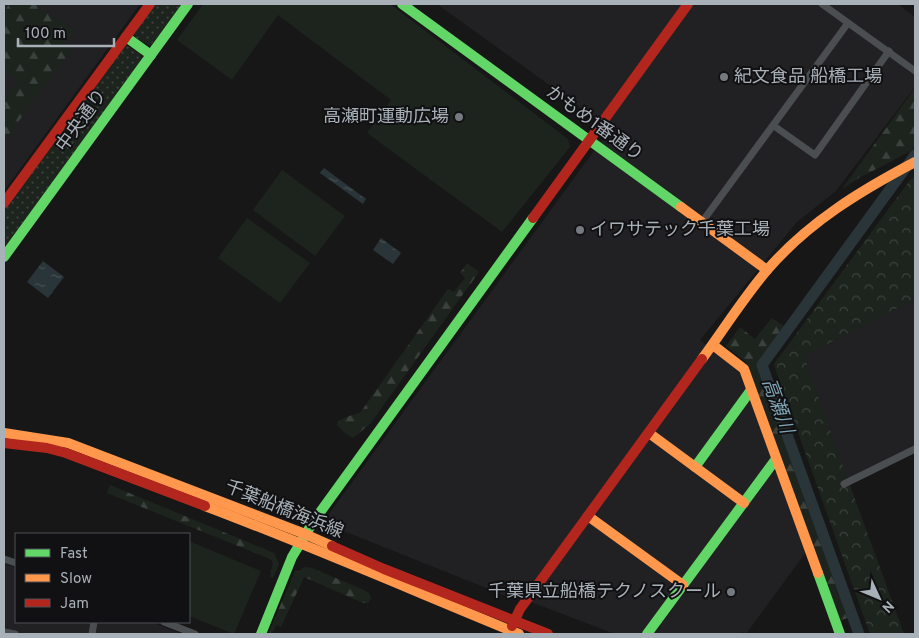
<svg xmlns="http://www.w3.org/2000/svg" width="919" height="638" viewBox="0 0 919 638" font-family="Overpass,'Noto Sans JP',sans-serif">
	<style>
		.built { fill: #212123 }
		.grass { fill: url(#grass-dots) }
		.forest { fill: url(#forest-firs) }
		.park { fill: url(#park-crowns) }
		.pitch { fill: #1d241d }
		.water { fill: url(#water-ripples) }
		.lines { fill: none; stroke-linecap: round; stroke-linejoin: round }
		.river { stroke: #2a3539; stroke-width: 11 }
		.street { stroke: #4b4e50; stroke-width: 7 }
		.fast { stroke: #63d668; stroke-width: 10 }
		.slow { stroke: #ff974d; stroke-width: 10 }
		.jam { stroke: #b3261e; stroke-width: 10 }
		.poi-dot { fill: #757a80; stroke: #111113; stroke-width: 2 }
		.labels { text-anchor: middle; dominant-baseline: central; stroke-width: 4; stroke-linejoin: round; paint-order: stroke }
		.poi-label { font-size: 18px; fill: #a8b0b8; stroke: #111113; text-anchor: start }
		.street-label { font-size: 18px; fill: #a8b0b8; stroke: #111113 }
		.water-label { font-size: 19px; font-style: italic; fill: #7fa4b3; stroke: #111113 }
	</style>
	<defs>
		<pattern id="grass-dots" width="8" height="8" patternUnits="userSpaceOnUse" patternTransform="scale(1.25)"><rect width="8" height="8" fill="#1d241d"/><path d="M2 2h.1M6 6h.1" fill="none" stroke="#3b413c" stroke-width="1.8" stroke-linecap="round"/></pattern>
		<pattern id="forest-firs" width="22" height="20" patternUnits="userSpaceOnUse" patternTransform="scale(1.25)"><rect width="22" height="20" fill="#1d241d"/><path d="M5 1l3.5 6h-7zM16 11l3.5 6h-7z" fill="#3b413c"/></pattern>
		<pattern id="park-crowns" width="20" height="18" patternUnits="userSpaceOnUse" patternTransform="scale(1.25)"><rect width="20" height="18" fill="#1d241d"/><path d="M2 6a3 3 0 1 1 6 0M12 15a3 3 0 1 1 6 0" fill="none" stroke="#3b413c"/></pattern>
		<pattern id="water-ripples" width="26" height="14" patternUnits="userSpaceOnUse" patternTransform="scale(1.25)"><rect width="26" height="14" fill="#2a3539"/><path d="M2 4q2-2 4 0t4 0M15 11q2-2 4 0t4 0" fill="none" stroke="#465054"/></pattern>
	</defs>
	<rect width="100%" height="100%" fill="#171717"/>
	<g class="built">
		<polygon points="4,4 140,4 4,191"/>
		<polygon points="437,4 898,4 915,17 915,87 836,191 797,222 700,340 739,370 772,459 644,634 615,634 510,594 506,596 331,526 328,515 610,129"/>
		<polygon points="915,299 915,445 847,480 803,356"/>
		<polygon points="771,472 776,472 806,552 746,634 743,632 741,634 654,634"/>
		<polygon points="4,563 16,568 16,622 151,622 182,634 4,634"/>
	</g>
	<g class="grass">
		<polygon points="154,4 183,4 150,46 135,37 134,33"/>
		<polygon points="126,45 141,54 142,59 4,249 4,210 123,46"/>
	</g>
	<g class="forest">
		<polygon points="9,4 40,4 43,10 74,30 64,44 72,49 4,141 4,109 6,106 4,104 4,101 19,81 4,70 4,12"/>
		<polygon points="915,88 915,145 911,151 859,178 842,189"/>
		<polygon points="467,263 479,272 370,424 353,438 346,434 337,425 338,421 349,416 360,413 448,289 454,292 465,278 460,273"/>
		<polygon points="772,318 784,326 757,363 848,618 838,621 749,368 747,363 726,346 740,327 755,339"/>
		<polygon points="110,485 274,553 279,564 273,578 270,577 273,562 270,559 107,493"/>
		<polygon points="306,567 312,568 366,591 370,594 371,599 368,603 363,603 304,577 281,627 276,625 272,634 268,634 295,571 299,571 302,568"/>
	</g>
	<path class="park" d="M915 177V299L804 356C836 449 871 542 904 634H870L775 368 774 364 910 180Z"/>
	<g class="pitch">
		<polygon points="203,4 390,4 568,139 570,147 502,232 367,133 391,100 278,15 232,80 177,40"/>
		<polygon points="282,170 345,216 315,256 253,210"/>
		<polygon points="247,218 310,263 280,303 218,258"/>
		<polygon points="189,541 261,571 234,634 189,616"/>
	</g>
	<g class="water">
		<polygon points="324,168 366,199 363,204 320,173"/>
		<polygon points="381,238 401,253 393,264 373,250"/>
		<polygon points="43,261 64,277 48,298 27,282"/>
	</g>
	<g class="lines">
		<polyline class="river" points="859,634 762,365 915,155"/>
		<g class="street">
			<polyline points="822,4 915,71"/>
			<polyline points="774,126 815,155 889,51"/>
			<polyline points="702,222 848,23"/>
			<polyline points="844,484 915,449"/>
			<polyline points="4,559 16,563"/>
			<polyline points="164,622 195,634"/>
			<polyline points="4,632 15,634"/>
			<polyline points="92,634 94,622"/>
		</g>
		<g class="fast">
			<polyline points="402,4 681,207"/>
			<polyline points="126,37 151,55"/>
			<polyline points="4,257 188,4"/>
			<polyline points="695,467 751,390"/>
			<polyline points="818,573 840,634"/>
			<polyline points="261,634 292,557 313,522 533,218"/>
			<polyline points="647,634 776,459"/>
		</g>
		<g class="slow">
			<polyline points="681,207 767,270"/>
			<polyline points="713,345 744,369 818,573"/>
			<path d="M702 359C724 329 744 297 768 269 809 222 860 191 915 162"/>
			<polyline points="4,433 68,443 305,534 332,546"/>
			<polyline points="649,433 744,503"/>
			<path d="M205 506C311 546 414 591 519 634"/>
			<polyline points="588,516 683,585"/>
		</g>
		<g class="jam">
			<polyline points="4,203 150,4"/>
			<polyline points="533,218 688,4"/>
			<polyline points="4,443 47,448 66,453 205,506"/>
			<polyline points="332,546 384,569 548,634"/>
			<polyline points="512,626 520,609 702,359"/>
		</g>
	</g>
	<g class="poi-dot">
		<circle cx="724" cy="77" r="5"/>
		<circle cx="459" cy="117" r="5"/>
		<circle cx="580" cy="230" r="5"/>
		<circle cx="731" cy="592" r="5"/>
	</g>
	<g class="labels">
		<g class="poi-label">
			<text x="734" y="77">紀文食品 船橋工場</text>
			<text x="449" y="117" text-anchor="end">高瀬町運動広場</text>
			<text x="590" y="230">イワサテック千葉工場</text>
			<text x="721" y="592" text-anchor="end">千葉県立船橋テクノスクール</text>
		</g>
		<g class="street-label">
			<text transform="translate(82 121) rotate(-54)">中央通り</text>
			<text transform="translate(594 124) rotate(36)">かもめ1番通り</text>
			<text transform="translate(284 510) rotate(22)">千葉船橋海浜線</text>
		</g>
		<g class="water-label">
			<text transform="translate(777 406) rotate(70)">高瀬川</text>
		</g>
	</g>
	<rect width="919" height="638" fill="none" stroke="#a8b0b8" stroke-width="10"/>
	<rect x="15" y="533" width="175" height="90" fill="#111113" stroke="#4d5155"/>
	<rect x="25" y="549" width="25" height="8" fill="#63d668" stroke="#4d5155"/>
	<text x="60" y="558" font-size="15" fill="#a8b0b8">Fast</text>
	<rect x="25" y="574" width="25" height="8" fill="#ff974d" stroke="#4d5155"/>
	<text x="60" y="583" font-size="15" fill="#a8b0b8">Slow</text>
	<rect x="25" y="599" width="25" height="8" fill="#b3261e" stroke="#4d5155"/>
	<text x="60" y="608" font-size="15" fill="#a8b0b8">Jam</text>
	<g transform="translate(879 598) rotate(134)" stroke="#111113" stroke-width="4" paint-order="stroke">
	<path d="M0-4L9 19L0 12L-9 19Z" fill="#a8b0b8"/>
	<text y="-8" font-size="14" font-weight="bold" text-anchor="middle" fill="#a8b0b8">N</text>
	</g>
	<path d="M18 38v8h96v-8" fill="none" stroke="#a8b0b8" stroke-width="2.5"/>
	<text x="25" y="38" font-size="15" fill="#a8b0b8" stroke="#111113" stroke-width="4" paint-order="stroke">100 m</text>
</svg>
